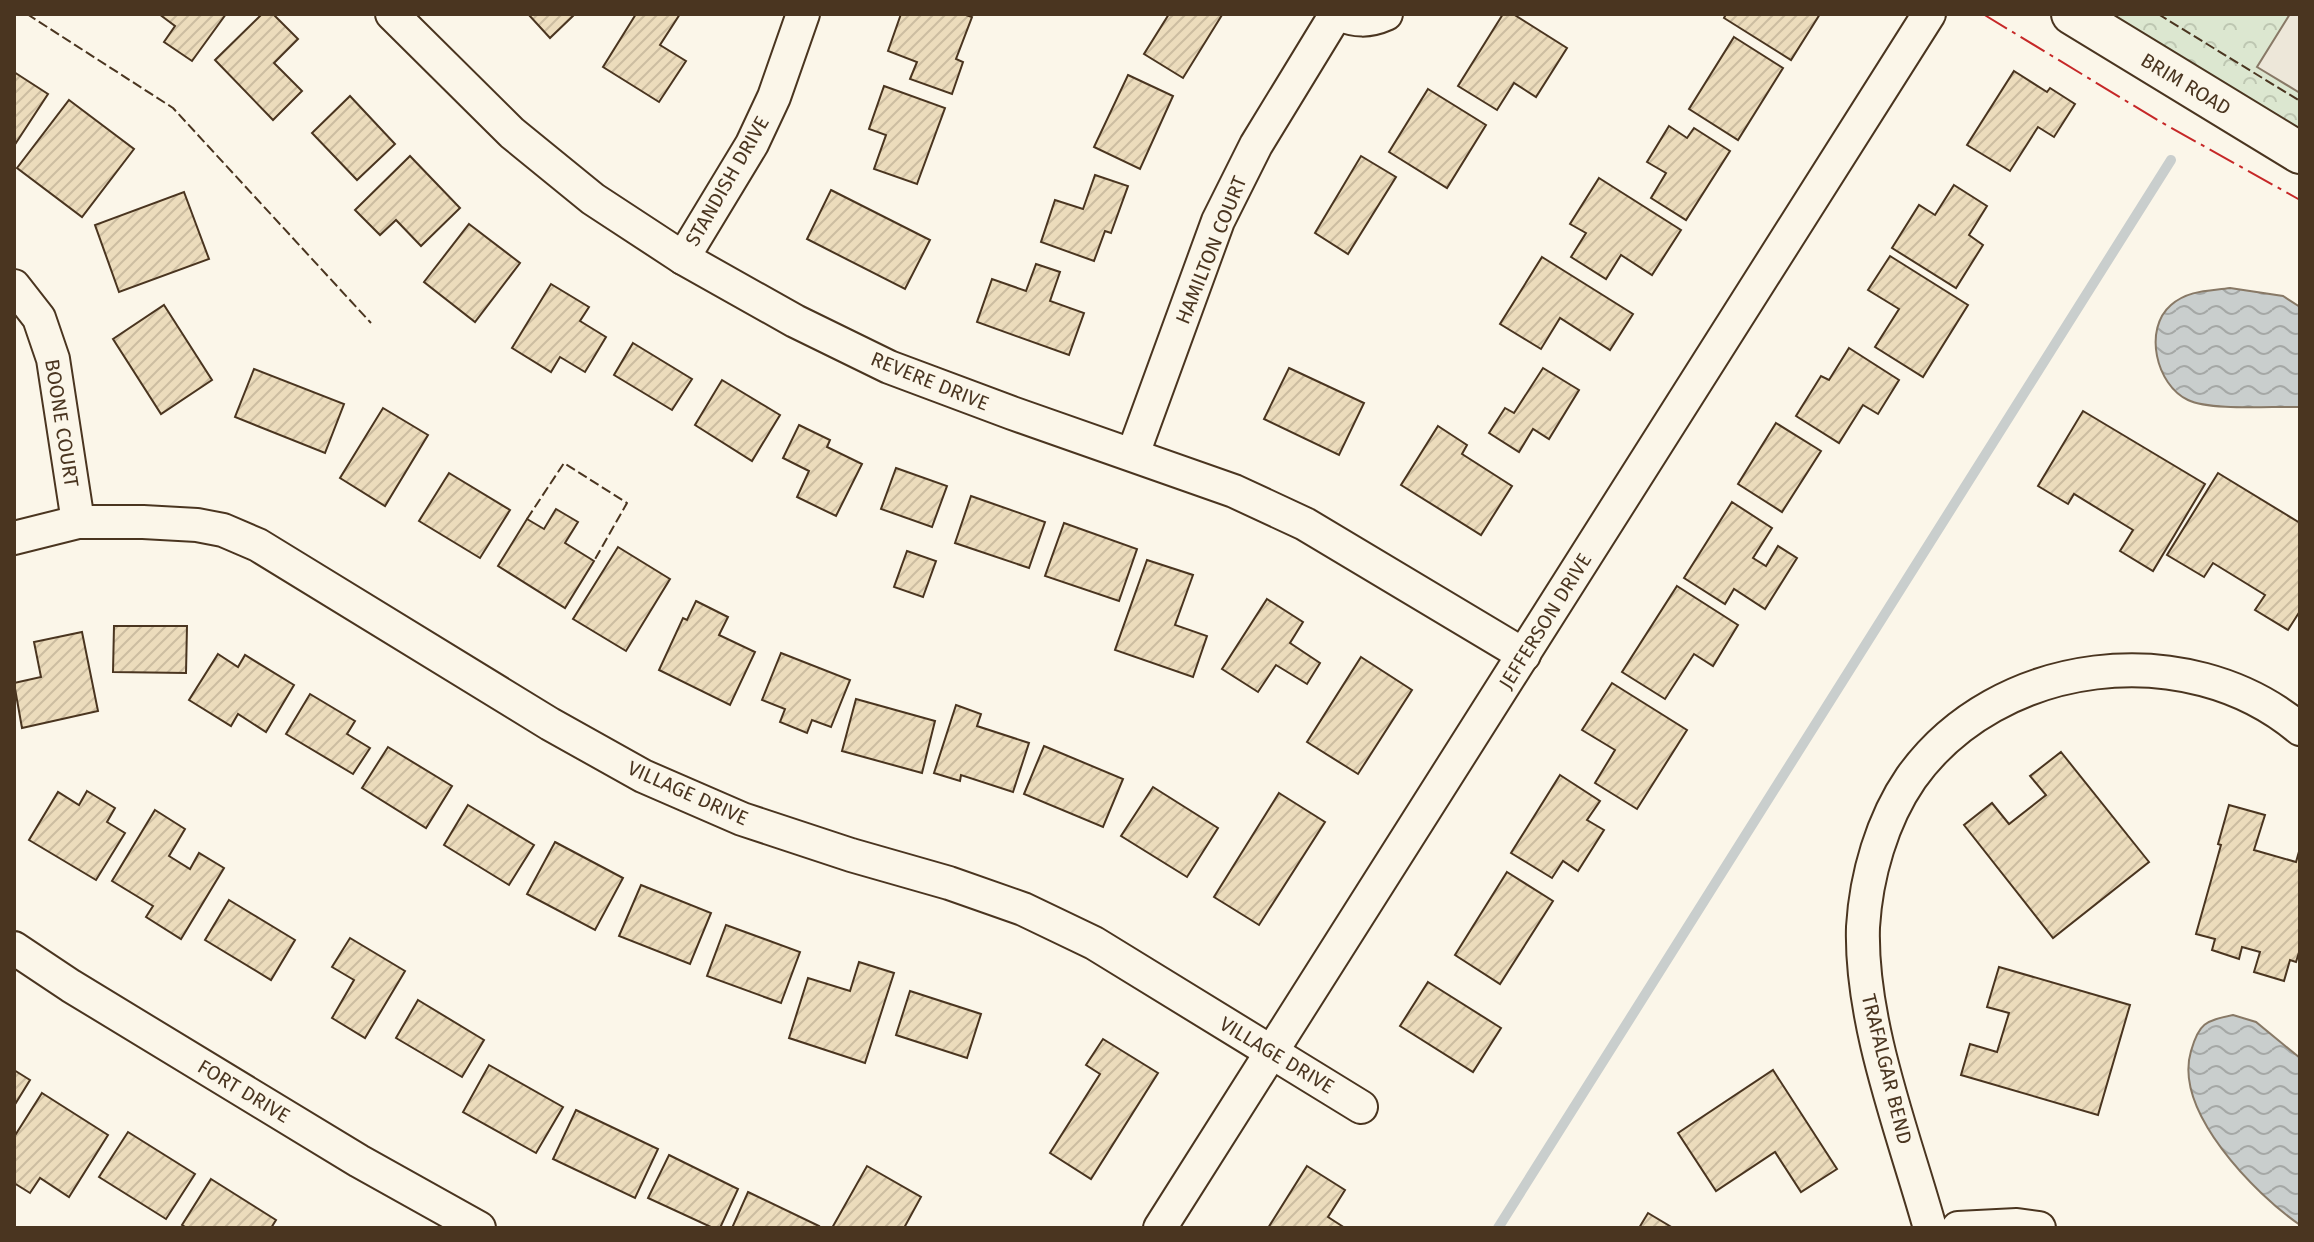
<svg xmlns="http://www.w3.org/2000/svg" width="2314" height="1242" viewBox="0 0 2314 1242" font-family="'Fira Sans',sans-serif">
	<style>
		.park { fill: url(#park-crowns); stroke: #887966; stroke-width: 2 }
		.parking { fill: #ede7d9; stroke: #887966; stroke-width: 2 }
		.water { fill: url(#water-waves); stroke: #887966; stroke-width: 2 }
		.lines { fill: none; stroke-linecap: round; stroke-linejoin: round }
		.stream { stroke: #c9cecd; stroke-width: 10 }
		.building { fill: url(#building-hatch); stroke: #4a3520; stroke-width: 2 }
		.minor-casing { stroke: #4a3520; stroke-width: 36 }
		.tertiary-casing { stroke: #4a3520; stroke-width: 44 }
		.minor { stroke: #fbf6e9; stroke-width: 32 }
		.tertiary { stroke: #fbf6e9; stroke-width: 40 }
		.fence { stroke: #4a3520; stroke-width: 2; stroke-dasharray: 10 4; stroke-linecap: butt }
		.power { stroke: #c62828; stroke-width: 2; stroke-dasharray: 28 6 4 6; stroke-linecap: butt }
		.labels { text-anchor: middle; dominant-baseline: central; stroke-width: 6; stroke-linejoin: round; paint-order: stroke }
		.street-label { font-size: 20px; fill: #4a3520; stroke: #fbf6e9 }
	</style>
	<defs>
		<pattern id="park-crowns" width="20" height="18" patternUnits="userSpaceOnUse" patternTransform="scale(2)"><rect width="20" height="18" fill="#dce7d0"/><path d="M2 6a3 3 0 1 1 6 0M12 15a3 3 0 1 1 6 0" fill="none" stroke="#bec7b2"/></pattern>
		<pattern id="water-waves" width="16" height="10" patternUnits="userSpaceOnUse" patternTransform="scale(2)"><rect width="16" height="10" fill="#c9cecd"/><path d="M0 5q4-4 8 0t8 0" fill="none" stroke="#a5a8a6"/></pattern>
		<pattern id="building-hatch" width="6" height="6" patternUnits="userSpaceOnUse" patternTransform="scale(2)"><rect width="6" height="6" fill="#ecdcbc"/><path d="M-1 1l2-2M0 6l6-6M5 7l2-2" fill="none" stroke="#ccbda1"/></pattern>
	</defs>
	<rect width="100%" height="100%" fill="#fbf6e9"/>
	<polygon class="park" points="2072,14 2300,14 2300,153"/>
	<polygon class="parking" points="2290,14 2300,14 2300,93 2257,67"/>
	<g class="water">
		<path d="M2230 288 2283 296 2300 307V407C2272 406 2211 411 2188 400 2156 385 2143 329 2171 305 2188 290 2209 291 2230 288Z"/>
		<path d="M2233 1015 2256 1022 2300 1058V1225C2255 1194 2173 1111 2191 1051 2199 1023 2205 1021 2233 1015Z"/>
	</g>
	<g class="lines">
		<polyline class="stream" points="1498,1228 2171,160"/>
	</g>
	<g class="building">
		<polygon points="159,14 226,14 192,61 164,42 175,26"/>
		<polygon points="262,14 273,14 298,39 274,63 302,91 273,120 215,60"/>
		<polygon points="528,14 575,14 550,38"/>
		<polygon points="636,14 680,14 660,45 686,61 659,102 603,67"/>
		<polygon points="901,14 963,14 972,17 956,59 963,62 952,94 910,79 917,62 888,51"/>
		<polygon points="1169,14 1222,15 1183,78 1144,54"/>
		<polygon points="1503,14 1513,14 1567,48 1536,97 1514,83 1497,110 1458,86"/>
		<polygon points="1726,14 1820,14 1791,60 1724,18"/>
		<polygon points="1734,37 1783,68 1738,140 1689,109"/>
		<polygon points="2014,71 2047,92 2050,88 2075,104 2054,137 2038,127 2010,171 1967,145"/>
		<polygon points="14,72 48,94 14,146"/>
		<polygon points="1128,75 1173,96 1140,169 1094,147"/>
		<polygon points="884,86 945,108 917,184 874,169 886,135 869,129"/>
		<polygon points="1428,89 1486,125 1447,188 1389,152"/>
		<polygon points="350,96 395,144 357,180 312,133"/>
		<polygon points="69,100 134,149 82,217 17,168"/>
		<polygon points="1669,126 1687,138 1694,128 1730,151 1686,220 1651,198 1666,173 1647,162"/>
		<polygon points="410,156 460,208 421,246 396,220 380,235 355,210"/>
		<polygon points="1361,156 1396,177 1348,254 1315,233"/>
		<polygon points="1095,175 1128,186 1111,233 1105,231 1094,261 1041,242 1055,200 1083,209"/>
		<polygon points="1599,178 1681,230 1652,275 1621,255 1606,279 1571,257 1586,233 1570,224"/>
		<polygon points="1954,185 1987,206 1969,235 1983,245 1956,288 1892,248 1919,205 1935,215"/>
		<polygon points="831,190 930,240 905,289 807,239"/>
		<polygon points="184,192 209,259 119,292 95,225"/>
		<polygon points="469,224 520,263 475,322 424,282"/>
		<polygon points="1890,256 1968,305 1923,377 1875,347 1899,309 1868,290"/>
		<polygon points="1542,257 1633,314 1610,350 1560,318 1541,349 1500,324"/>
		<polygon points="1036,264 1060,272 1050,301 1084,313 1069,355 977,322 992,279 1026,291"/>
		<polygon points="551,284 589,307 580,321 606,337 585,372 560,357 551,372 512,348"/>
		<polygon points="164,305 212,380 161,414 113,339"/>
		<polygon points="633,343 692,379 672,410 614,375"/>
		<polygon points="1849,348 1899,380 1878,414 1863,405 1839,443 1796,416 1821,376 1829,380"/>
		<polygon points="1289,368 1364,403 1339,455 1264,419"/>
		<polygon points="1543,368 1579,390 1549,439 1533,429 1519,452 1489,433 1505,408 1514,413"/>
		<polygon points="254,369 344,404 325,453 235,417"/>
		<polygon points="722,380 780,415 752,461 695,425"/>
		<polygon points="383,408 428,435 385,506 340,478"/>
		<polygon points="2083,411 2205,484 2153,571 2120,551 2133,530 2074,494 2068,504 2038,486"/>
		<polygon points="1776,423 1821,451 1782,512 1738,484"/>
		<polygon points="799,425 830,440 827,447 862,464 836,516 797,497 809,471 783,458"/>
		<polygon points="1438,426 1467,445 1462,454 1512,486 1481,535 1401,485"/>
		<polygon points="896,468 947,486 932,527 881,509"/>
		<polygon points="449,473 510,510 480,558 419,521"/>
		<polygon points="2218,473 2300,523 2300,611 2288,630 2255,610 2265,595 2213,563 2204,577 2167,555"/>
		<polygon points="971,496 1045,522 1029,568 955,543"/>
		<polygon points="1732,502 1772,528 1753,558 1766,566 1778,546 1797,558 1765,609 1734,589 1725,604 1684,578"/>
		<polygon points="556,509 578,522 565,543 594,561 565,608 498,566 527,519 544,529"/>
		<polygon points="1064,523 1137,549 1119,601 1045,576"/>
		<polygon points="618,547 670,579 626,651 573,619"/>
		<polygon points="907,551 936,561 923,597 894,587"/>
		<polygon points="1147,560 1193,575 1175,625 1207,636 1193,677 1115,650"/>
		<polygon points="1677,586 1738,625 1713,666 1694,654 1665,699 1622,672"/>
		<polygon points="1267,599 1303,622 1290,643 1320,663 1307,684 1276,665 1258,692 1222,669"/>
		<polygon points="696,601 728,617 719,635 755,652 730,705 659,670 683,618 687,620"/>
		<polygon points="114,626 187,626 186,673 113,672"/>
		<polygon points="82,632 98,711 22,728 14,683 41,677 34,642"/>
		<polygon points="781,653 850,680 831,727 812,720 807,733 780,722 785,709 762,700"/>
		<polygon points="218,654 238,667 245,655 294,685 266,732 238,714 231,726 189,700"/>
		<polygon points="1361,657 1412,690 1358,774 1307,742"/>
		<polygon points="1612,683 1687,730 1637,809 1595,783 1615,750 1582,730"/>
		<polygon points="310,694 355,721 347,734 370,748 353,774 286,734"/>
		<polygon points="856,699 935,721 922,773 842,751"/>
		<polygon points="956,705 981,714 977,726 1029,743 1013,792 961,775 960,781 934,773"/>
		<polygon points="1044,746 1123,779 1103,827 1024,794"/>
		<polygon points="388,747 452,786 426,828 362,788"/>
		<polygon points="2061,752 2149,862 2053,938 1964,825 1992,803 2009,824 2046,795 2030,776"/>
		<polygon points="1560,775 1600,801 1587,820 1604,830 1578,871 1563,861 1552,878 1511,853"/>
		<polygon points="1153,787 1218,828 1187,877 1121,836"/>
		<polygon points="87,791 115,808 107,822 125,833 96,880 29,840 58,792 79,805"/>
		<polygon points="1279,793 1325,822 1259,925 1214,897"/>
		<polygon points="468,805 534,845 509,885 444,845"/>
		<polygon points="2229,805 2265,815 2254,850 2296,862 2300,848 2300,949 2296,962 2290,960 2284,981 2254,972 2260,952 2242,947 2239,959 2212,950 2215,939 2196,934 2221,845 2218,844"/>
		<polygon points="155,810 185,829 169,856 190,869 199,853 224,868 181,939 146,917 153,906 112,881"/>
		<polygon points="555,842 623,878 595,930 527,894"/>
		<polygon points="1507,872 1553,901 1500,984 1455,955"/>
		<polygon points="641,885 711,913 690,964 619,936"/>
		<polygon points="229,900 295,940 271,980 205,940"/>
		<polygon points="726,925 800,952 781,1003 707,976"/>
		<polygon points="350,938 405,971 365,1038 332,1018 354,980 332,967"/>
		<polygon points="859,962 894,973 865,1063 789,1038 808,978 850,991"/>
		<polygon points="1999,967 2130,1005 2098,1115 1961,1075 1970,1044 1997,1052 2009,1013 1987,1007"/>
		<polygon points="1428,982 1501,1028 1473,1072 1400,1026"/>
		<polygon points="910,991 981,1014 967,1058 896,1035"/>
		<polygon points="418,1000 484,1040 462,1077 396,1038"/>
		<polygon points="1103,1039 1158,1073 1091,1179 1050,1153 1100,1074 1086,1065"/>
		<polygon points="489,1065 563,1107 536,1153 463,1112"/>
		<polygon points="14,1070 30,1080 14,1106"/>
		<polygon points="1773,1070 1837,1169 1801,1192 1775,1152 1716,1191 1678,1133"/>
		<polygon points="42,1093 108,1135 69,1197 40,1178 30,1193 14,1183 14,1137"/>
		<polygon points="576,1110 658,1149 635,1198 553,1159"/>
		<polygon points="128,1132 195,1174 166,1219 99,1177"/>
		<polygon points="669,1155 738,1189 720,1228 713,1228 648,1198"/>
		<polygon points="867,1166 921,1197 904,1228 832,1228"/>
		<polygon points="1307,1166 1345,1190 1328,1217 1345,1228 1268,1228"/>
		<polygon points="211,1179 276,1220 271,1228 187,1228 182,1225"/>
		<polygon points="748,1192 819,1226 818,1228 732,1228"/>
		<polygon points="1648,1213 1673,1228 1639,1228"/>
	</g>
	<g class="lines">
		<defs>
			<g id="minor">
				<polyline points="392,14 512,133 593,199 683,258 795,321 889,367 1012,413 1234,491 1305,524 1524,655"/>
				<path d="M1338 14C1356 21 1368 22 1386 14"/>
				<polyline points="683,258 752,144 774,97 803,14"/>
				<polyline points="14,286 39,318 53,359 78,522"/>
				<polyline points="1133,454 1218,221 1256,145 1336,14"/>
				<polyline points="14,538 78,522 143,522 197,525 223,530 258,545 550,724 643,776 742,819 851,855 949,883 1023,909 1094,943 1361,1107"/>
				<polyline points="14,948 71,986 359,1161 479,1228"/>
				<polyline points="1160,1228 1929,14"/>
				<path d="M1930 1228C1904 1135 1860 1023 1863 927 1866 876 1882 820 1911 778 1997 657 2187 634 2300 729"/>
				<polyline points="1958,1228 2017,1225 2039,1228"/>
			</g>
			<polyline id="tertiary" points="2072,14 2300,153"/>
		</defs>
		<use href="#minor" class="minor-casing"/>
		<use href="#tertiary" class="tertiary-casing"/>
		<use href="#minor" class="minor"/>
		<use href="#tertiary" class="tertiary"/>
		<g class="fence">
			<polyline points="27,14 173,108 371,323"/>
			<polyline points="2158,14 2300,101"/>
			<polyline points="527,519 564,463 627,503 594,561"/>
		</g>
		<polyline class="power" points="1983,14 2159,121 2300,200"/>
	</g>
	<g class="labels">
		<g class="street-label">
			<text transform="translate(2186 84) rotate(31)">BRIM ROAD</text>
			<text transform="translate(727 181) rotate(-60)">STANDISH DRIVE</text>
			<text transform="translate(1211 250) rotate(-68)">HAMILTON COURT</text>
			<text transform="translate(930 381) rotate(22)">REVERE DRIVE</text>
			<text transform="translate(62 423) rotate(81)">BOONE COURT</text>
			<text transform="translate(1545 621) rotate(-58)">JEFFERSON DRIVE</text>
			<text transform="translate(688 793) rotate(24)">VILLAGE DRIVE</text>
			<text transform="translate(1277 1055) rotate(31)">VILLAGE DRIVE</text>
			<text transform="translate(1887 1069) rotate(76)">TRAFALGAR BEND</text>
			<text transform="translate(244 1091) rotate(31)">FORT DRIVE</text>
		</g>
	</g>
	<rect width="2314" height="1242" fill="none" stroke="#4a3520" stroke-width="32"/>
</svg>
